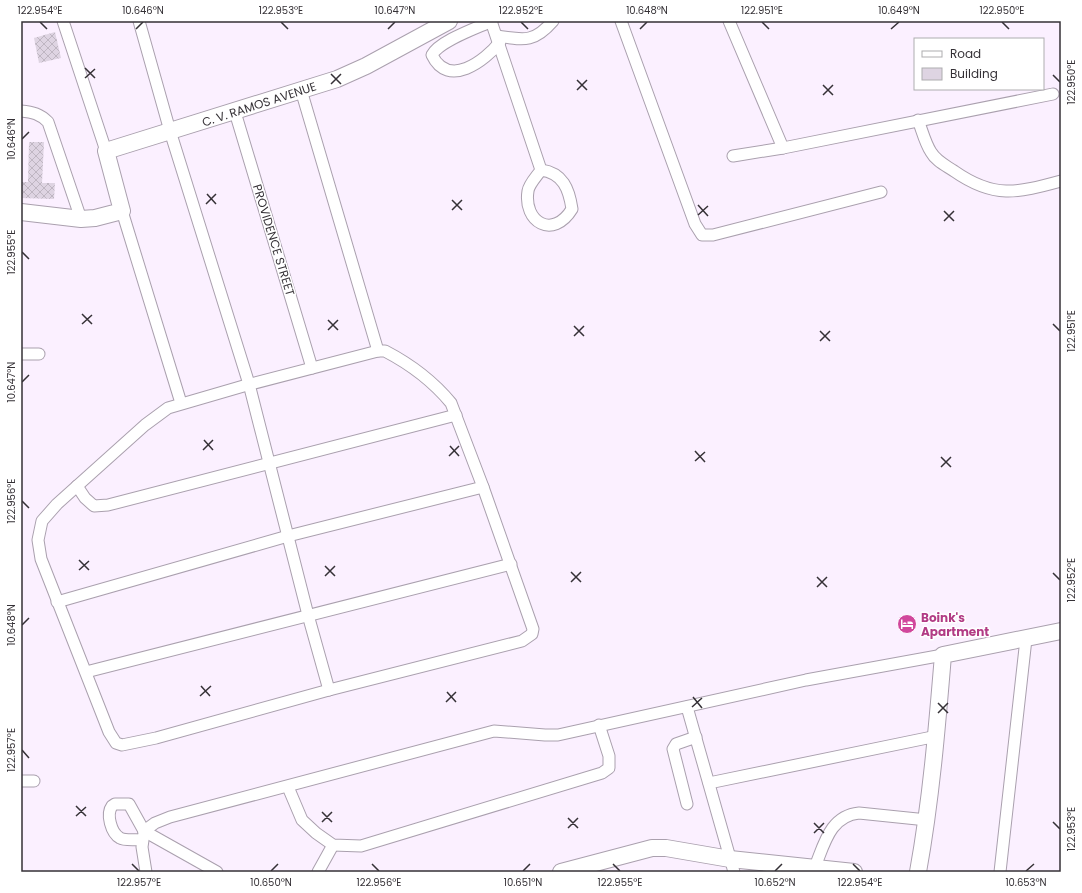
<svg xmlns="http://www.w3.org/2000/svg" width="1082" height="893" viewBox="0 0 1082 893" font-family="Poppins,sans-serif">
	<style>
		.building { fill: url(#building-cross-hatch) }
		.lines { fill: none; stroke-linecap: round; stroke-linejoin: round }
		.street-casing { stroke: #aaa0ae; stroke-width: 13 }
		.secondary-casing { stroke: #aaa0ae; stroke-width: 18 }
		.street { stroke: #fff; stroke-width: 11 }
		.secondary { stroke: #fff; stroke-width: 16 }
		.ticks { fill: none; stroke: #353136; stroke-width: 1.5 }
		.labels { text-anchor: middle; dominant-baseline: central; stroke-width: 3; stroke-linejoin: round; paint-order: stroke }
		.street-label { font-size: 12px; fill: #353136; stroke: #fff }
		.hotel-label { font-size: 12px; font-weight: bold; fill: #b23c85; stroke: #fff; text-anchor: start }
		.neatline { fill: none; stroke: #353136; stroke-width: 1.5 }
		.ticks-label { font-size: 10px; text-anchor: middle; fill: #353136 }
	</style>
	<defs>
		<pattern id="building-cross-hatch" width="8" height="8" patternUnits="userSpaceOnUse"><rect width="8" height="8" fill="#ded4e2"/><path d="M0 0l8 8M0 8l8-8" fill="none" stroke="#bfb6c2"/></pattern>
	</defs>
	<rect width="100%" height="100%" fill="#fbf0ff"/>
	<g class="building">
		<polygon points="55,32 61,58 39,63 34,38"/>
		<polygon points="29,142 44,142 42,183 55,183 54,199 21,198 21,182 28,182"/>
	</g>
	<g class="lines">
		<defs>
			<g id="street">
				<polyline points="63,21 106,151"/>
				<polyline points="139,21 170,131 249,384 308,615 329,690"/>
				<path d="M491 21 541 170C537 176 529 184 528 191 523 222 553 240 572 209 569 189 563 173 541 170"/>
				<path d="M492 21C477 28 439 41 432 55 448 89 485 61 500 42"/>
				<polyline points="621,21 695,224 702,235 713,235 881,192"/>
				<polyline points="729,21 783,148 1053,94"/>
				<path d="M497 36C524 40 534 43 553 21"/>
				<polyline points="301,90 378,351"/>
				<path d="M21 111C33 112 40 114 48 122L81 219"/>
				<polyline points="235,112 312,368"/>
				<path d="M918 120C922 130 925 143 931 152 936 161 945 165 954 171 994 199 1017 193 1061 181"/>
				<polyline points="733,156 783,148"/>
				<polyline points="122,211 181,403"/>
				<path d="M378 351H385C410 364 432 380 451 403L483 487 533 629 532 634 522 641 329 690 156 738 122 745 116 743 109 732 41 559 38 540 42 521 57 504 145 425 168 408 247 385Z"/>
				<polyline points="21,354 39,354"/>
				<polyline points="77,486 85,498 94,506 108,505 456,415"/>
				<polyline points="57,602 288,536 483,487"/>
				<polyline points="86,672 511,564"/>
				<polyline points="687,707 734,872"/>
				<polyline points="21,781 34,781"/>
				<polyline points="709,783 937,736"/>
				<polyline points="288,787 302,820 316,833 333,845 361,846 602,773 609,768 609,756 599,725"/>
				<polyline points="687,804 673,749 676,744 696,737"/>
				<polyline points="144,831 155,823 170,817 494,731 545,735 558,735 806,680 943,655"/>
				<polyline points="144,833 142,847 146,872"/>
				<path d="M142 840C136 839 125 841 120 838 111 833 106 814 112 806L115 804H129L144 831 217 872"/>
				<path d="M814 869C824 846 829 816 859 813L927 820"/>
				<polyline points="318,872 333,845"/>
				<polyline points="1000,872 1026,639"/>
			</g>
			<g id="secondary">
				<polyline points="21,212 81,219 95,218 122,211 106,151 337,79 366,66 449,21"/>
				<polyline points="561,872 652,848 666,848 730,859 854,872"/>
				<path d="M918 872C931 800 937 728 943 655L1061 631"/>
			</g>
		</defs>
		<use href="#street" class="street-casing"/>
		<use href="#secondary" class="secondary-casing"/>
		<use href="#street" class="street"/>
		<use href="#secondary" class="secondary"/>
	</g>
	<path class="ticks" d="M40 22 47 29M281 22 288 29M521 22 528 29M762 22 769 29M1002 22 1009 29M136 29 143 22M388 29 395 22M640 29 647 22M891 29 899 22M85 68 95 78M331 74 341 84M1053 75 1060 82M85 78 95 69M577 80 587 90M331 84 341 74M823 85 833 95M577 90 587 80M823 95 833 85M22 139 29 132M207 194 216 204M452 200 462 210M206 204 216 194M698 205 708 216M452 210 462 200M944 211 954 221M698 215 708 206M944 221 954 211M22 252 29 259M82 314 92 324M328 320 338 330M82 324 92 315M1053 324 1060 331M574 326 584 336M328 330 338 320M820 331 830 341M574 336 584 326M820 341 830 331M22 382 29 375M204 440 213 450M450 446 459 456M203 450 213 440M695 451 705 462M449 456 459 446M941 457 951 467M695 461 705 452M941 467 951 457M22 501 29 508M79 560 89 570M325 566 335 576M79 570 89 561M571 572 581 582M1053 573 1060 580M325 576 335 566M817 577 827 587M571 582 581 572M817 587 827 577M22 625 29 618M201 686 210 696M447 692 456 702M200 696 211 686M693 697 702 708M446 702 456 692M938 703 948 713M692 707 702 698M938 713 948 703M22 750 29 758M76 806 86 816M322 812 332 822M76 816 86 807M568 818 578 828M322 822 332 812M1053 822 1060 829M814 823 824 833M568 828 578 818M814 833 824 823M132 864 139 871M372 864 379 871M613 864 620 871M853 864 860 871M271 871 278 864M523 871 530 864M775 871 782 864M1026 871 1034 864"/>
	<defs>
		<symbol id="hotel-disc" viewBox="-11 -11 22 22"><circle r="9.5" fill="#d1479c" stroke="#fff"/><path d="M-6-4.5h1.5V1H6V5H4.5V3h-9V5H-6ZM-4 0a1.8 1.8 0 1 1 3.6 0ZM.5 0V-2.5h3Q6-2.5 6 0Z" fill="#fff"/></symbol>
	</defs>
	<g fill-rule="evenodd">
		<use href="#hotel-disc" x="896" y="613" width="22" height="22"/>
	</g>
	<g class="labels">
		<g class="street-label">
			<text transform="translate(259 104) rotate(-18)">C. V. RAMOS AVENUE</text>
			<text transform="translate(274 240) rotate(73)">PROVIDENCE STREET</text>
		</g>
		<g class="hotel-label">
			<text x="921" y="617">Boink's<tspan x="921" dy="14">Apartment</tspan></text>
		</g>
	</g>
	<rect width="1082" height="893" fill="none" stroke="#ffffff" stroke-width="44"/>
	<rect x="914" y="38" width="130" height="52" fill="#ffffff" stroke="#aeadaf"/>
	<rect x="922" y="51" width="20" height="6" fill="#ffffff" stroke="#aeadaf"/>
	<text x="950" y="58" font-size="12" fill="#353136">Road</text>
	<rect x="922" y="68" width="20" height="12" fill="#ded4e2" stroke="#aeadaf"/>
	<text x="950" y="78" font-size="12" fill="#353136">Building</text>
	<rect x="22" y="22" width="1038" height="849" class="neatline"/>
	<g class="ticks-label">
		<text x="40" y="14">122.954°E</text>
		<text x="143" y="14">10.646°N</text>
		<text x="281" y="14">122.953°E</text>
		<text x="395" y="14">10.647°N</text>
		<text x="521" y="14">122.952°E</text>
		<text x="647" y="14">10.648°N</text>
		<text x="762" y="14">122.951°E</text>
		<text x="899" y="14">10.649°N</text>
		<text x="1002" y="14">122.950°E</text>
		<text transform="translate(1071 82) rotate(-90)" y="4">122.950°E</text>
		<text transform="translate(11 139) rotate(-90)" y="4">10.646°N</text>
		<text transform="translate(11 252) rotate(-90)" y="4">122.955°E</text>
		<text transform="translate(1071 331) rotate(-90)" y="4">122.951°E</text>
		<text transform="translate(11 382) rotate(-90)" y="4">10.647°N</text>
		<text transform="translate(11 501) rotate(-90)" y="4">122.956°E</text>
		<text transform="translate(1071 580) rotate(-90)" y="4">122.952°E</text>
		<text transform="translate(11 625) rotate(-90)" y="4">10.648°N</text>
		<text transform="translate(11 750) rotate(-90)" y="4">122.957°E</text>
		<text transform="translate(1071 829) rotate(-90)" y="4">122.953°E</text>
		<text x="139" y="886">122.957°E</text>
		<text x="271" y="886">10.650°N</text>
		<text x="379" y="886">122.956°E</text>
		<text x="523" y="886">10.651°N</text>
		<text x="620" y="886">122.955°E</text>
		<text x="775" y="886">10.652°N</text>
		<text x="860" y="886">122.954°E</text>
		<text x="1026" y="886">10.653°N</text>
	</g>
</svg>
